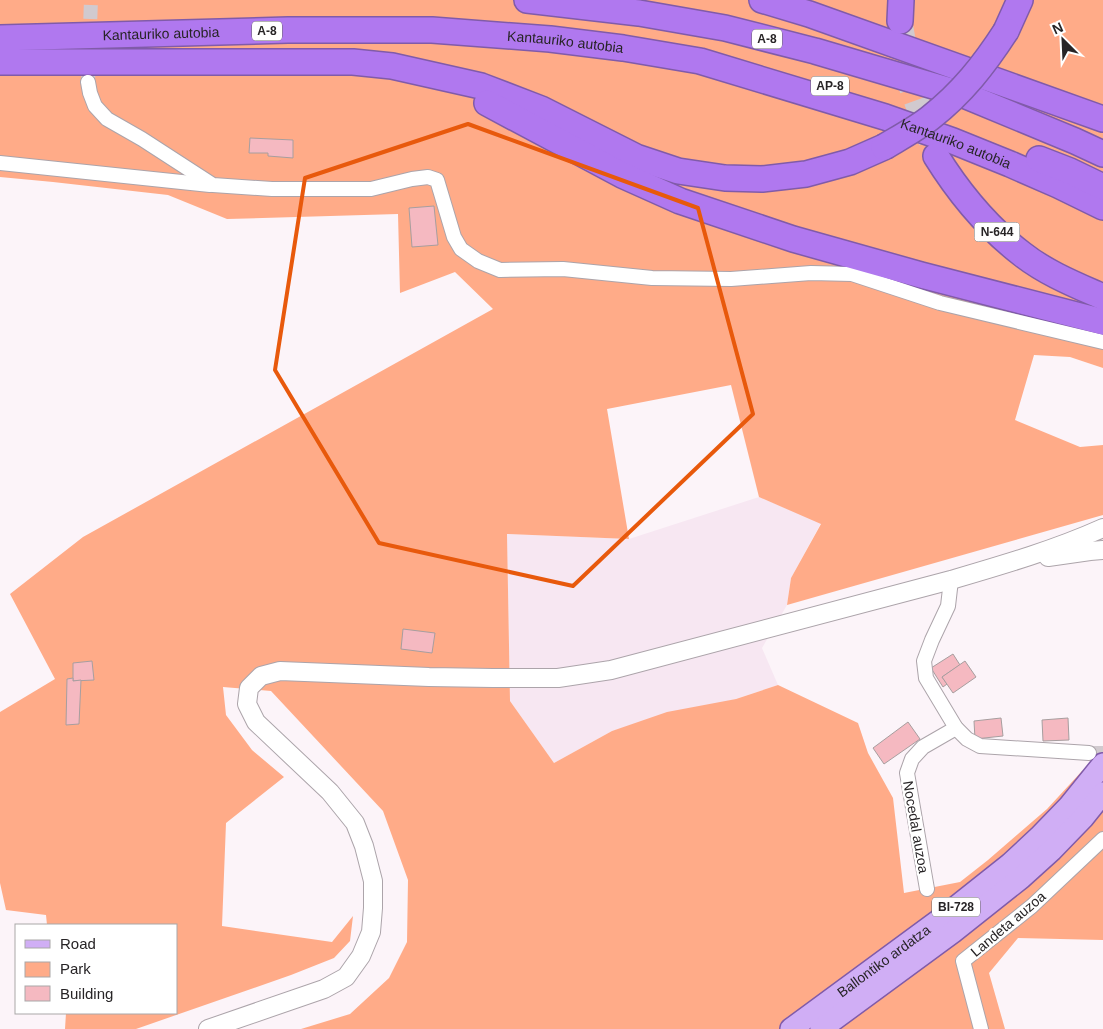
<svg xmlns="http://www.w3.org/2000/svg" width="1103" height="1029" viewBox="0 0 1103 1029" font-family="Arial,sans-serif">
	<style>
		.built { fill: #f7e7f2 }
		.green { fill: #ffab88 }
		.building { fill: #f5b9c1; stroke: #a79e9f }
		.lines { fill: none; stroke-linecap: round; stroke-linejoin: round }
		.minor-tunnel { stroke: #d1cacf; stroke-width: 14; stroke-dasharray: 14 7; stroke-linecap: butt }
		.motorway-tunnel { stroke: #d1cacf; stroke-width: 25; stroke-dasharray: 25 12; stroke-linecap: butt }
		.minor-casing { stroke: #aca4aa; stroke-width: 16 }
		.tertiary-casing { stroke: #aca4aa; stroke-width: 20 }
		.primary-casing { stroke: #805ba9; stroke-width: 24 }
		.motorway-casing { stroke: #805ba9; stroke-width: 28 }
		.minor { stroke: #fff; stroke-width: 14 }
		.tertiary { stroke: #fff; stroke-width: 18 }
		.primary { stroke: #d0aef5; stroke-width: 21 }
		.motorway { stroke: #b078ef; stroke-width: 25 }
		.motorway-bridge-casing { stroke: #805ba9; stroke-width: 28; stroke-linecap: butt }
		.motorway-bridge { stroke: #b078ef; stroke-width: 25 }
		.marked { fill: none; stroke: #e8590c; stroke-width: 4; stroke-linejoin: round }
		.labels { text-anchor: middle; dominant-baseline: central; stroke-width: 4.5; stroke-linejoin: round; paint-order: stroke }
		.shield { fill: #fff; stroke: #686667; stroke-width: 1 }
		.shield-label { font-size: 12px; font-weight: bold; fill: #272426 }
		.street-label { font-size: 14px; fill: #272426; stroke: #fff }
	</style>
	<rect width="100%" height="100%" fill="#fcf4f9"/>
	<polygon class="built" points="759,497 821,523 791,578 787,605 762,648 778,685 736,699 612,731 554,763 510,701 507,534 629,539"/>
	<polygon class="green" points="0,0 1103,0 1103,368 1070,357 1034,355 1015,420 1080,447 1103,445 1103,515 903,572 787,605 791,578 821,524 759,497 731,385 607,409 629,539 507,534 510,701 554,763 612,731 667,712 736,699 778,685 858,723 868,753 893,798 904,893 960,882 988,860 1047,809 1082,771 1103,775 1103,940 1018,938 989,973 1005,1029 301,1029 350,1014 389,978 407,942 408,880 383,811 271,691 223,687 226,715 252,750 284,777 226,823 222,926 332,942 353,916 350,941 334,958 291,975 136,1029 65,1029 66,1013 176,1013 176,925 47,925 46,915 6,910 0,883 0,712 55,679 10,594 83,537 493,309 455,272 400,293 398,214 227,219 168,195 53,182 0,177"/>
	<g class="building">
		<polygon points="250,138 293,140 293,158 268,156 268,153 249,153"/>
		<polygon points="434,206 438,245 412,247 409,208"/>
		<polygon points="403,629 435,633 432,653 401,649"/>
		<polygon points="953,654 960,665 942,677 947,684 943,687 931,668"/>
		<polygon points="92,661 94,680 73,681 73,663"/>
		<polygon points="965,661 976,677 953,693 942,677"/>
		<polygon points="73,678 73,681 81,680 79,724 66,725 67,679"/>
		<polygon points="1001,718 1003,736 975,739 974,721"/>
		<polygon points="1068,718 1069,740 1043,741 1042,720"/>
		<polygon points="908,722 920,739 884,764 873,748"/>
	</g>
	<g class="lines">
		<g class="minor-tunnel">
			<polyline points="88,82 91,0"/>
			<polyline points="1089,753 1103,753"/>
		</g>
		<polyline class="motorway-tunnel" points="901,28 911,86 931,141"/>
		<defs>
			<g id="minor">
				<polyline points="88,82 90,93 95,106 107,119 142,139 213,185 272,189 371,189 412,179 428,177 437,180 454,237 461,249 478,261 500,270 563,269 652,278 731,279 811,273 852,274 940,303 1103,342"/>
				<polyline points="0,163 210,185"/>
				<polyline points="951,580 948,606 932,640 924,661 926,678 956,728 967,739 980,746 1089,753"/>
				<polyline points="927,889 907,773 912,759 923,747 956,728"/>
				<polyline points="981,1029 963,961 1032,906 1103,839"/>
			</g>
			<g id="tertiary">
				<polyline points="1048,557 1090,551 1103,550"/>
				<path d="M208 1029 324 989 346 977 361 956 371 932 373 908V881L364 846 355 823 330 792 256 722 247 704 249 688 261 676 280 671 429 677 493 678H558L611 670 951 580C1002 565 1054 550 1103 528"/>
			</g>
			<g id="primary">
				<path id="s1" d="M791 1029 942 918 1010 864 1039 837 1069 806 1103 764"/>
				<polyline points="821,1029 953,932 1021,878 1052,850 1083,818 1103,793"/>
			</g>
			<g id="motorway">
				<polyline points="527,0 639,13 725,28 815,51 964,95 1075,141 1103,154"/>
				<polyline points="762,0 809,14 1103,119"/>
				<polyline points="900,21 901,0"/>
				<polyline points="1006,31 1020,0"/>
				<path id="s2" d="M0 38 288 30H432L550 39 623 48 700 61 885 117 953 141 1010 164 1058 185 1103 207"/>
				<polyline points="0,62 353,62 392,66 481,86 541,109 636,157 678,171 725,178 762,179 806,174 850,162 884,147"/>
				<polyline points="487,103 622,175 680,201 793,239 921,275 1103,322"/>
				<path d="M936 156C959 193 987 227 1022 254 1046 273 1076 285 1103 297"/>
				<polyline points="1039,159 1070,171 1103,187"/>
			</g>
		</defs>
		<use href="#minor" class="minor-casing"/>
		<use href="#tertiary" class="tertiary-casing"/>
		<use href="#primary" class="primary-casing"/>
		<use href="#motorway" class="motorway-casing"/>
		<use href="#minor" class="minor"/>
		<use href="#tertiary" class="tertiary"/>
		<use href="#primary" class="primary"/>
		<use href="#motorway" class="motorway"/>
		<defs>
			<path id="motorway-bridge" d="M884 147C899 138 916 129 930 118 962 93 984 65 1006 31"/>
		</defs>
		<use href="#motorway-bridge" class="motorway-bridge-casing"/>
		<use href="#motorway-bridge" class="motorway-bridge"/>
	</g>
	<path class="marked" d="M468 124 698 208 753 414 573 586 379 543 275 370 305 178Z"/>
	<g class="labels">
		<g class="shield">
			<rect x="252" y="21.5" width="30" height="19" rx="4"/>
			<rect x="752" y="29.5" width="30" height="19" rx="4"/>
			<rect x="811" y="76.5" width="38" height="19" rx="4"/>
			<rect x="974.5" y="222.5" width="45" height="19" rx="4"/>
			<rect x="932" y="897.5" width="48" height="19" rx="4"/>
		</g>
		<g class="shield-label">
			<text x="267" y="31">A-8</text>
			<text x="767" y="39">A-8</text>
			<text x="830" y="86">AP-8</text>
			<text x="997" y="232">N-644</text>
			<text x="956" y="907">BI-728</text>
		</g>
		<g class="street-label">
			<text stroke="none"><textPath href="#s2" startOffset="161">Kantauriko autobia</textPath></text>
			<text stroke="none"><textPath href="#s2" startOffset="566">Kantauriko autobia</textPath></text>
			<text stroke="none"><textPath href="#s2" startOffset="971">Kantauriko autobia</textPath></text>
			<text transform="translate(916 827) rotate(80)">Nocedal auzoa</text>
			<text transform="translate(1008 924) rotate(-40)">Landeta auzoa</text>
			<text stroke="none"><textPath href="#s1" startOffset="115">Ballontiko ardatza</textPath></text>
		</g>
	</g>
	<rect x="15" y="924" width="162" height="90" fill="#ffffff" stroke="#a9a7a8"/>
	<rect x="25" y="940" width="25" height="8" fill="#d0aef5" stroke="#a9a7a8"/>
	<text x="60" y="949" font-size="15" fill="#272426">Road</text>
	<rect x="25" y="962" width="25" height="15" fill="#ffab88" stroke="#a9a7a8"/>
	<text x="60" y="974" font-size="15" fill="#272426">Park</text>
	<rect x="25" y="986" width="25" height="15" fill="#f5b9c1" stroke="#a9a7a8"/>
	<text x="60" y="999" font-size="15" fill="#272426">Building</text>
	<g transform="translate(1063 40) rotate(336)" stroke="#ffffff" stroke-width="4" paint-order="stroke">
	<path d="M0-4L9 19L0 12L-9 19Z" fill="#272426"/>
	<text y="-8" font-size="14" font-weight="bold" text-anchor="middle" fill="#272426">N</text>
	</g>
</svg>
